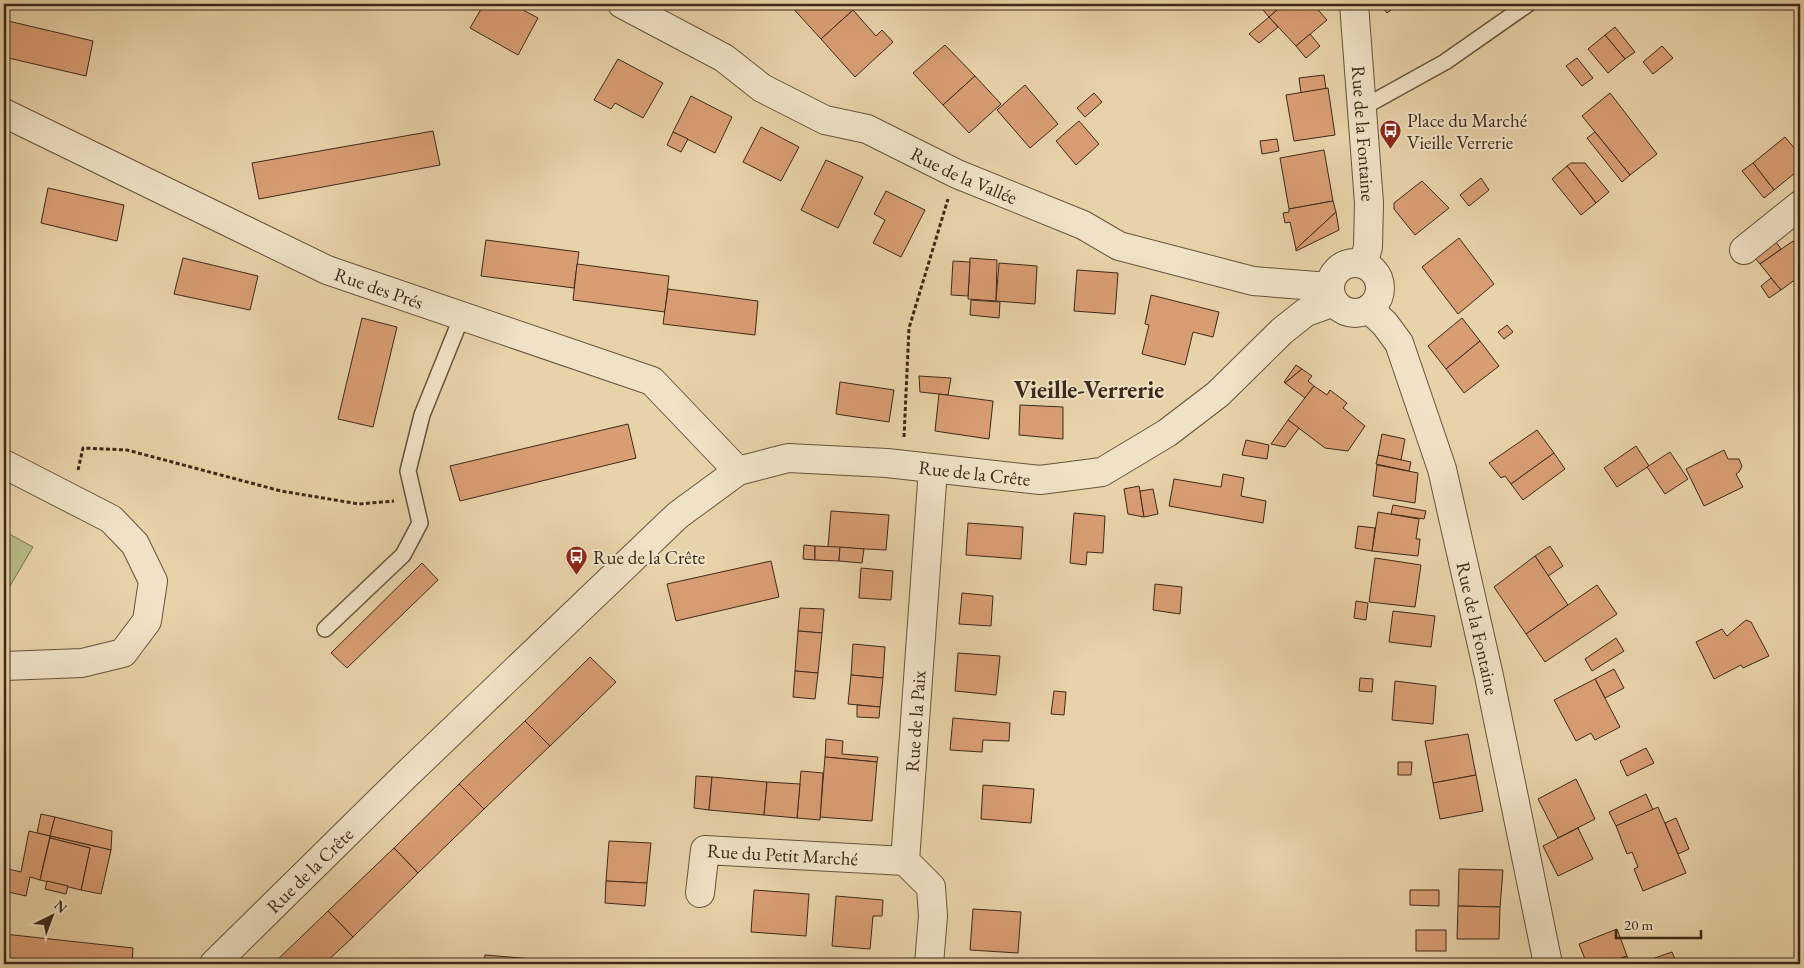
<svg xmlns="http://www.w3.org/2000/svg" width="1804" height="968" viewBox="0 0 1804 968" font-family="'EB Garamond',serif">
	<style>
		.green { fill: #b8bb86; stroke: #7a7250 }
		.building { fill: #d99d73; stroke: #3d2919 }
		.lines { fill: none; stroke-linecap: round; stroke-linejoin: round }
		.lane-casing { stroke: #68533d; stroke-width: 18 }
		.street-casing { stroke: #68533d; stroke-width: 30 }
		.path { stroke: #3d2919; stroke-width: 3; stroke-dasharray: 4 2.5; stroke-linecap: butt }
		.lane { stroke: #f0e2c6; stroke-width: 15 }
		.street { stroke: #f0e2c6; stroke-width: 28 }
		.labels { text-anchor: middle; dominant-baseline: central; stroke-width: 4; stroke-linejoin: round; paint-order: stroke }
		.poi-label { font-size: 19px; fill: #3d2919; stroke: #f0e2c6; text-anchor: start }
		.street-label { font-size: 19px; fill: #3d2919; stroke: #f0e2c6 }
		.district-label { font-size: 24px; font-weight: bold; fill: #3d2919; stroke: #f0e2c6 }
	</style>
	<rect width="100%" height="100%" fill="#e8d2a8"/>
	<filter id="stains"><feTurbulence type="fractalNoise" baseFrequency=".004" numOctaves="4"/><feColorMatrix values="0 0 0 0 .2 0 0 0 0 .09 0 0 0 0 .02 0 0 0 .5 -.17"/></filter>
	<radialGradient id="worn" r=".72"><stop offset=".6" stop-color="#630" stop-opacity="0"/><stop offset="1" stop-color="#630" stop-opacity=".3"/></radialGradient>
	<polygon class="green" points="4,531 33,547 7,591 4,591"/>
	<g class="building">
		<polygon points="484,4 512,4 538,18 518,55 470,28"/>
		<polygon points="789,4 847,4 853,10 821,39"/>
		<polygon points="1258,4 1284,4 1269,17"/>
		<polygon points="1284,4 1313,4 1327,20 1296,46 1269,17"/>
		<polygon points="1380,4 1399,4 1387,13"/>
		<polygon points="853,10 876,36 882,30 893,42 855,77 821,39"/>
		<polygon points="1269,17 1278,27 1259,43 1249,34"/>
		<polygon points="4,20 93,41 86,76 4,57"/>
		<polygon points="1615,27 1635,52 1625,59 1605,35"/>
		<polygon points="1310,34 1320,46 1306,58 1296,46"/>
		<polygon points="1605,35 1625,59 1608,73 1588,49"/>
		<polygon points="945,45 975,76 943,105 913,73"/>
		<polygon points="1662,46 1673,58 1653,74 1643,62"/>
		<polygon points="1577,58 1593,78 1582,86 1566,66"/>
		<polygon points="618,59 663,83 643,118 615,103 611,109 594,100"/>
		<polygon points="1324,75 1326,89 1301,93 1299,78"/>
		<polygon points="975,76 1001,104 969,133 943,105"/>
		<polygon points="1025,85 1058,124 1030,148 997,110"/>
		<polygon points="1328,88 1335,135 1294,141 1286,95"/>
		<polygon points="1094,93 1102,102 1085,117 1077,108"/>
		<polygon points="1610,93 1657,154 1630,175 1582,116"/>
		<polygon points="691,96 732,117 715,153 673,132"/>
		<polygon points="1079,121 1099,144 1076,165 1056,141"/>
		<polygon points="761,127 799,147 781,181 743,162"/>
		<polygon points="433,131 440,165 259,199 252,163"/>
		<polygon points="673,132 688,139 681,152 667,145"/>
		<polygon points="1595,132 1630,175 1622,182 1587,138"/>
		<polygon points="1785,137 1800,155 1800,169 1774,190 1753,163"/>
		<polygon points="1277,139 1279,151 1262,154 1260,141"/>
		<polygon points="1324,150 1333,201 1289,209 1280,158"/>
		<polygon points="826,160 863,177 838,228 801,210"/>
		<polygon points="1571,163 1585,163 1609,192 1596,203 1567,166"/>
		<polygon points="1753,163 1774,190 1764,198 1742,171"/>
		<polygon points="1567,166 1596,203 1581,215 1552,179"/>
		<polygon points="1481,178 1489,190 1469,206 1460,195"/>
		<polygon points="1422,181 1449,208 1415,235 1394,209 1394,203"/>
		<polygon points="48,188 124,205 117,241 41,223"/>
		<polygon points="886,191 925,210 901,257 873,243 885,220 874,214"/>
		<polygon points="1333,201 1336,212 1296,249 1290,222 1285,223 1283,213 1289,212 1289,209"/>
		<polygon points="1336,212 1339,230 1296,251 1296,249"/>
		<polygon points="1771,235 1781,249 1760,264 1754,257"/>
		<polygon points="1459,238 1494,284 1458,314 1422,267"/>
		<polygon points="486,240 579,252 574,288 481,276"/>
		<polygon points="1793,241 1800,250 1800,276 1781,290 1760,264"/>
		<polygon points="183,258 258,276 250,310 174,294"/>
		<polygon points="970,258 997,260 996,301 968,299"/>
		<polygon points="953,261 970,262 968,296 951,295"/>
		<polygon points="999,263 1037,266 1035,304 996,301"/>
		<polygon points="577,264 669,276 665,312 573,300"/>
		<polygon points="1077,270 1118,273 1115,314 1074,311"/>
		<polygon points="1771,278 1781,290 1769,298 1761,286"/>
		<polygon points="668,289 758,301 755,335 663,324"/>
		<polygon points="1151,295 1219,312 1213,337 1193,332 1185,365 1142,354 1149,325 1145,324"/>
		<polygon points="971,300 1000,302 999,318 970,315"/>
		<polygon points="362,318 397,327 373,427 338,419"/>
		<polygon points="1462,318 1480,341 1446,369 1428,346"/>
		<polygon points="1507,325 1513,332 1504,339 1498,332"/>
		<polygon points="1480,341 1499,366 1464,393 1446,369"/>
		<polygon points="1296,365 1302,369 1285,383 1284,382"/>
		<polygon points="1302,369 1312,376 1308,381 1314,386 1305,398 1285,383"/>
		<polygon points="919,376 951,378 948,395 920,392"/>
		<polygon points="840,382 894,390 889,422 836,414"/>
		<polygon points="1314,386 1327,395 1330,390 1347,403 1343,408 1365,426 1348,451 1325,448 1288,420"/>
		<polygon points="939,394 993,401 989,439 935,431"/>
		<polygon points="1020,405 1063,407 1063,439 1019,435"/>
		<polygon points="1288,420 1299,428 1285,447 1271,444"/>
		<polygon points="628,424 636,458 460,501 450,466"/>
		<polygon points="1537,430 1554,453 1511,484 1505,476 1501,478 1489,463"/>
		<polygon points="1382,434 1405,439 1401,460 1378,455"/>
		<polygon points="1246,440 1269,445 1267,459 1242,455"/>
		<polygon points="1636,446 1649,466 1617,487 1604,468"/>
		<polygon points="1724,450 1728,459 1739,459 1742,466 1739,472 1736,474 1743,487 1704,506 1686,469"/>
		<polygon points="1670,452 1688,479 1665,494 1647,467"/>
		<polygon points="1554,453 1565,469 1523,500 1511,484"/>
		<polygon points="1378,455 1411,462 1409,471 1376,464"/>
		<polygon points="1377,465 1418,473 1415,503 1373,496"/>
		<polygon points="1223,474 1244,478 1241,496 1266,501 1263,523 1169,506 1174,479 1221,487"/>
		<polygon points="1139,486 1140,491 1144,517 1128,514 1124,489"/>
		<polygon points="1153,489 1158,514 1144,517 1140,491"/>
		<polygon points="1393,505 1426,511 1424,519 1391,514"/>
		<polygon points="831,511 889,515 886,550 828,547"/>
		<polygon points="1378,512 1419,519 1416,539 1420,539 1418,556 1372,551"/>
		<polygon points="1074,513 1105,516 1103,553 1087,552 1086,565 1070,563"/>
		<polygon points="968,523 1023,527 1021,559 966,555"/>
		<polygon points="1358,526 1375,528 1372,551 1355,548"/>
		<polygon points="804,545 815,546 815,560 803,559"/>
		<polygon points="815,546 840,547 839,561 815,560"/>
		<polygon points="1550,546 1563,566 1548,576 1535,556"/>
		<polygon points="840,547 864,549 862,563 839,561"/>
		<polygon points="1535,556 1568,605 1526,634 1494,587"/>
		<polygon points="1375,558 1421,565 1415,607 1369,602"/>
		<polygon points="771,561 779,597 676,621 667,584"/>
		<polygon points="422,563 438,580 347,668 331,653"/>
		<polygon points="861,568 893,571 891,600 859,598"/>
		<polygon points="1155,584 1182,587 1180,614 1153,610"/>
		<polygon points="1597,585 1617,614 1545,662 1526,634"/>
		<polygon points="962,593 993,596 991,626 959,624"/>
		<polygon points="1356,601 1368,603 1366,620 1354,618"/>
		<polygon points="800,608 824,609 822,633 798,631"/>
		<polygon points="1393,611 1435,616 1431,647 1389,642"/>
		<polygon points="1746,620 1751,622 1769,656 1743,668 1741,665 1714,679 1696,642 1722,629 1727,636"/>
		<polygon points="798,631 822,633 818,673 795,671"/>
		<polygon points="1616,638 1624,651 1592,671 1585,659"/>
		<polygon points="853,644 885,647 883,678 851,675"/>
		<polygon points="958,653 1000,656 996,695 955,691"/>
		<polygon points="590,657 616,682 550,746 525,721"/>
		<polygon points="1614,669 1624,688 1605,698 1595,679"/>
		<polygon points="795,671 818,673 815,699 793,697"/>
		<polygon points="851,675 883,678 880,707 848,704"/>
		<polygon points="1360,678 1373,679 1372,692 1359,691"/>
		<polygon points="1595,679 1620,727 1595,740 1591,733 1576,741 1554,700"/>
		<polygon points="1395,681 1436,686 1433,724 1392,720"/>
		<polygon points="1054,691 1066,692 1064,715 1051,714"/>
		<polygon points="857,705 880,707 879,718 857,717"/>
		<polygon points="953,718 1010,723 1009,741 983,740 982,752 950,750"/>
		<polygon points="525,721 550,746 484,809 459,784"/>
		<polygon points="1468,734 1476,775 1433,783 1425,741"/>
		<polygon points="826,739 843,741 842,754 878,757 877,762 825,757"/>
		<polygon points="1646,748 1654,763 1627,776 1620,761"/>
		<polygon points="825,757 877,762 872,821 820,817"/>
		<polygon points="1398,762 1412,762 1411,775 1398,775"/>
		<polygon points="801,771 823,773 820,820 797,818"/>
		<polygon points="1476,775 1483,811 1440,819 1433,783"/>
		<polygon points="696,776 712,777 709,810 694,808"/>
		<polygon points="712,777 767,782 764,815 709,810"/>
		<polygon points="1576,779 1595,819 1558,838 1538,799"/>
		<polygon points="767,782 800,784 797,818 764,815"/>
		<polygon points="459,784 484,809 418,873 394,848"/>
		<polygon points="983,785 1034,789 1031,823 981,819"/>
		<polygon points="1646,794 1653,810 1616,826 1609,812"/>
		<polygon points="1658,807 1686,873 1643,891 1634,869 1638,867 1632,852 1627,854 1616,826"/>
		<polygon points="41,814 55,817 50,836 37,833"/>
		<polygon points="55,817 112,831 111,850 50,836"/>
		<polygon points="1676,818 1689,849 1678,854 1665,823"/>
		<polygon points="1578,828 1593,859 1558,876 1543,846"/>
		<polygon points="29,831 50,836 40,880 30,877 26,896 4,891 4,868 21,872"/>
		<polygon points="50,836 111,850 101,894 81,890 90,848 50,838"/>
		<polygon points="50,838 90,848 81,890 40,880"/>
		<polygon points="609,841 651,843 647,883 606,881"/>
		<polygon points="394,848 418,873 353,937 328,911"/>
		<polygon points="1459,869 1503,870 1500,907 1458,906"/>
		<polygon points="47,881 68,886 66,894 45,889"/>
		<polygon points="606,881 647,883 645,906 605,903"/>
		<polygon points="754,890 809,894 806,936 751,932"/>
		<polygon points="1410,890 1439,890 1439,906 1410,905"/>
		<polygon points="836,896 883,900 882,916 873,916 870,949 832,946"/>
		<polygon points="1458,906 1500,907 1499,939 1457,939"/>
		<polygon points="973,909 1021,912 1018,953 970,950"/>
		<polygon points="328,911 353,937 324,964 273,964"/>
		<polygon points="1617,929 1627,956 1605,964 1587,964 1579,944"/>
		<rect x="1416" y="930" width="30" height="21"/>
		<polygon points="4,934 133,948 132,964 4,964"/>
		<polygon points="1672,952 1677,964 1654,964 1652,959"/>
		<polygon points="485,955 533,959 532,964 484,964"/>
		<polygon points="1627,956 1630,963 1605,964"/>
	</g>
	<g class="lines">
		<defs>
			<g id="lane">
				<polyline points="1362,108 1445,62 1528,4"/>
				<polyline points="325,629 403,555 420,523 408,471 422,415 462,316"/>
			</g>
			<g id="street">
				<path id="s1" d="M622 4 724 58 762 88 825 120 867 129 957 174 1083 225 1119 246 1253 281 1329 287"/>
				<path id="s2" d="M1354 4 1369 203 1368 247 1363 264"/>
				<path id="s3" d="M4 113 327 270 652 381 738 471"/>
				<polyline points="1744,250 1800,205"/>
				<circle cx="1355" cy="288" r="25"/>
				<path id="s4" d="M1369 309 1385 324 1399 343 1442 469 1489 676 1548 964"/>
				<polyline points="4,464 111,519 135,544 153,581 147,621 123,653 82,663 4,666"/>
				<path id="s5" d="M700 893 705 850 905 861"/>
				<path id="s6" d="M214 964 404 777 678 515 738 471 788 458 887 463 1040 480 1102 472 1167 433 1218 394 1282 331 1306 312 1334 302"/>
				<path id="s7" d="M929 964 933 916 931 887 905 861 933 469"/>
			</g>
		</defs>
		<use href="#lane" class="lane-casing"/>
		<use href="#street" class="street-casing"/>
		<g class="path">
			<polyline points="904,437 909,328 948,199"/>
			<polyline points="78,470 83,448 127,450 281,491 359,504 394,501"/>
		</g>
		<use href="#lane" class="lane"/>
		<use href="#street" class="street"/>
	</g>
	<defs>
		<symbol id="bus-pin" viewBox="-11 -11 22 30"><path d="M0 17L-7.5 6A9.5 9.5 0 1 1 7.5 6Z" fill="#8f2418" stroke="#f0e2c6"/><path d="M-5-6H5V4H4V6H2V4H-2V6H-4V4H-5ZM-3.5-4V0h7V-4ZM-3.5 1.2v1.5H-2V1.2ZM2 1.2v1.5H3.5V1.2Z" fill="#fff"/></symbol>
	</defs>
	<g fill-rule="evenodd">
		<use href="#bus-pin" x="1378" y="118" width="25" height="34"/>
		<use href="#bus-pin" x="564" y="544" width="25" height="34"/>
	</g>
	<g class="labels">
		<g class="poi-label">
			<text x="1407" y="120">Place du Marché<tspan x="1407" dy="22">Vieille Verrerie</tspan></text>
			<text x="593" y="557">Rue de la Crête</text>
		</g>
		<g class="street-label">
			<text stroke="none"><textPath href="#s2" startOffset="130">Rue de la Fontaine</textPath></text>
			<text stroke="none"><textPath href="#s1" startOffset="385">Rue de la Vallée</textPath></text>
			<text stroke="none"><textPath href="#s3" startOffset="414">Rue des Prés</textPath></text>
			<text stroke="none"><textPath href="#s6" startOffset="959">Rue de la Crête</textPath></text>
			<text stroke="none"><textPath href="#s4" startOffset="342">Rue de la Fontaine</textPath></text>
			<text stroke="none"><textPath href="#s7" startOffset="254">Rue de la Paix</textPath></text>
			<text stroke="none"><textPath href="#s5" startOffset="121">Rue du Petit Marché</textPath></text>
			<text stroke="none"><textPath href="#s6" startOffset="134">Rue de la Crête</textPath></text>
		</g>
		<g class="district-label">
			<text x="1089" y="389">Vieille-Verrerie</text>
		</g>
	</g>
	<rect width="1804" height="968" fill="none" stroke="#e8d2a8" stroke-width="20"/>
	<rect x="5" y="5" width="1794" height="958" fill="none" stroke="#3d2919" stroke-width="2.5"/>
	<rect x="10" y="10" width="1784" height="948" fill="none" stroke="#3d2919"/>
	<g transform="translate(52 916) rotate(42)" stroke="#f0e2c6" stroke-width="4" paint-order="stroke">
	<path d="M0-4L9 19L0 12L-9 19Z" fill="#3d2919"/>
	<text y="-8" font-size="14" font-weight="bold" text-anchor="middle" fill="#3d2919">N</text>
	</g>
	<path d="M1616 930v8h85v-8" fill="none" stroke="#3d2919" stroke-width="2.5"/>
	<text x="1624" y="930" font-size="15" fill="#3d2919" stroke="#f0e2c6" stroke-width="4" paint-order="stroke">20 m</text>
	<rect width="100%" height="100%" filter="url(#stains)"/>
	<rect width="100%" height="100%" fill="url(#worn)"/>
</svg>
